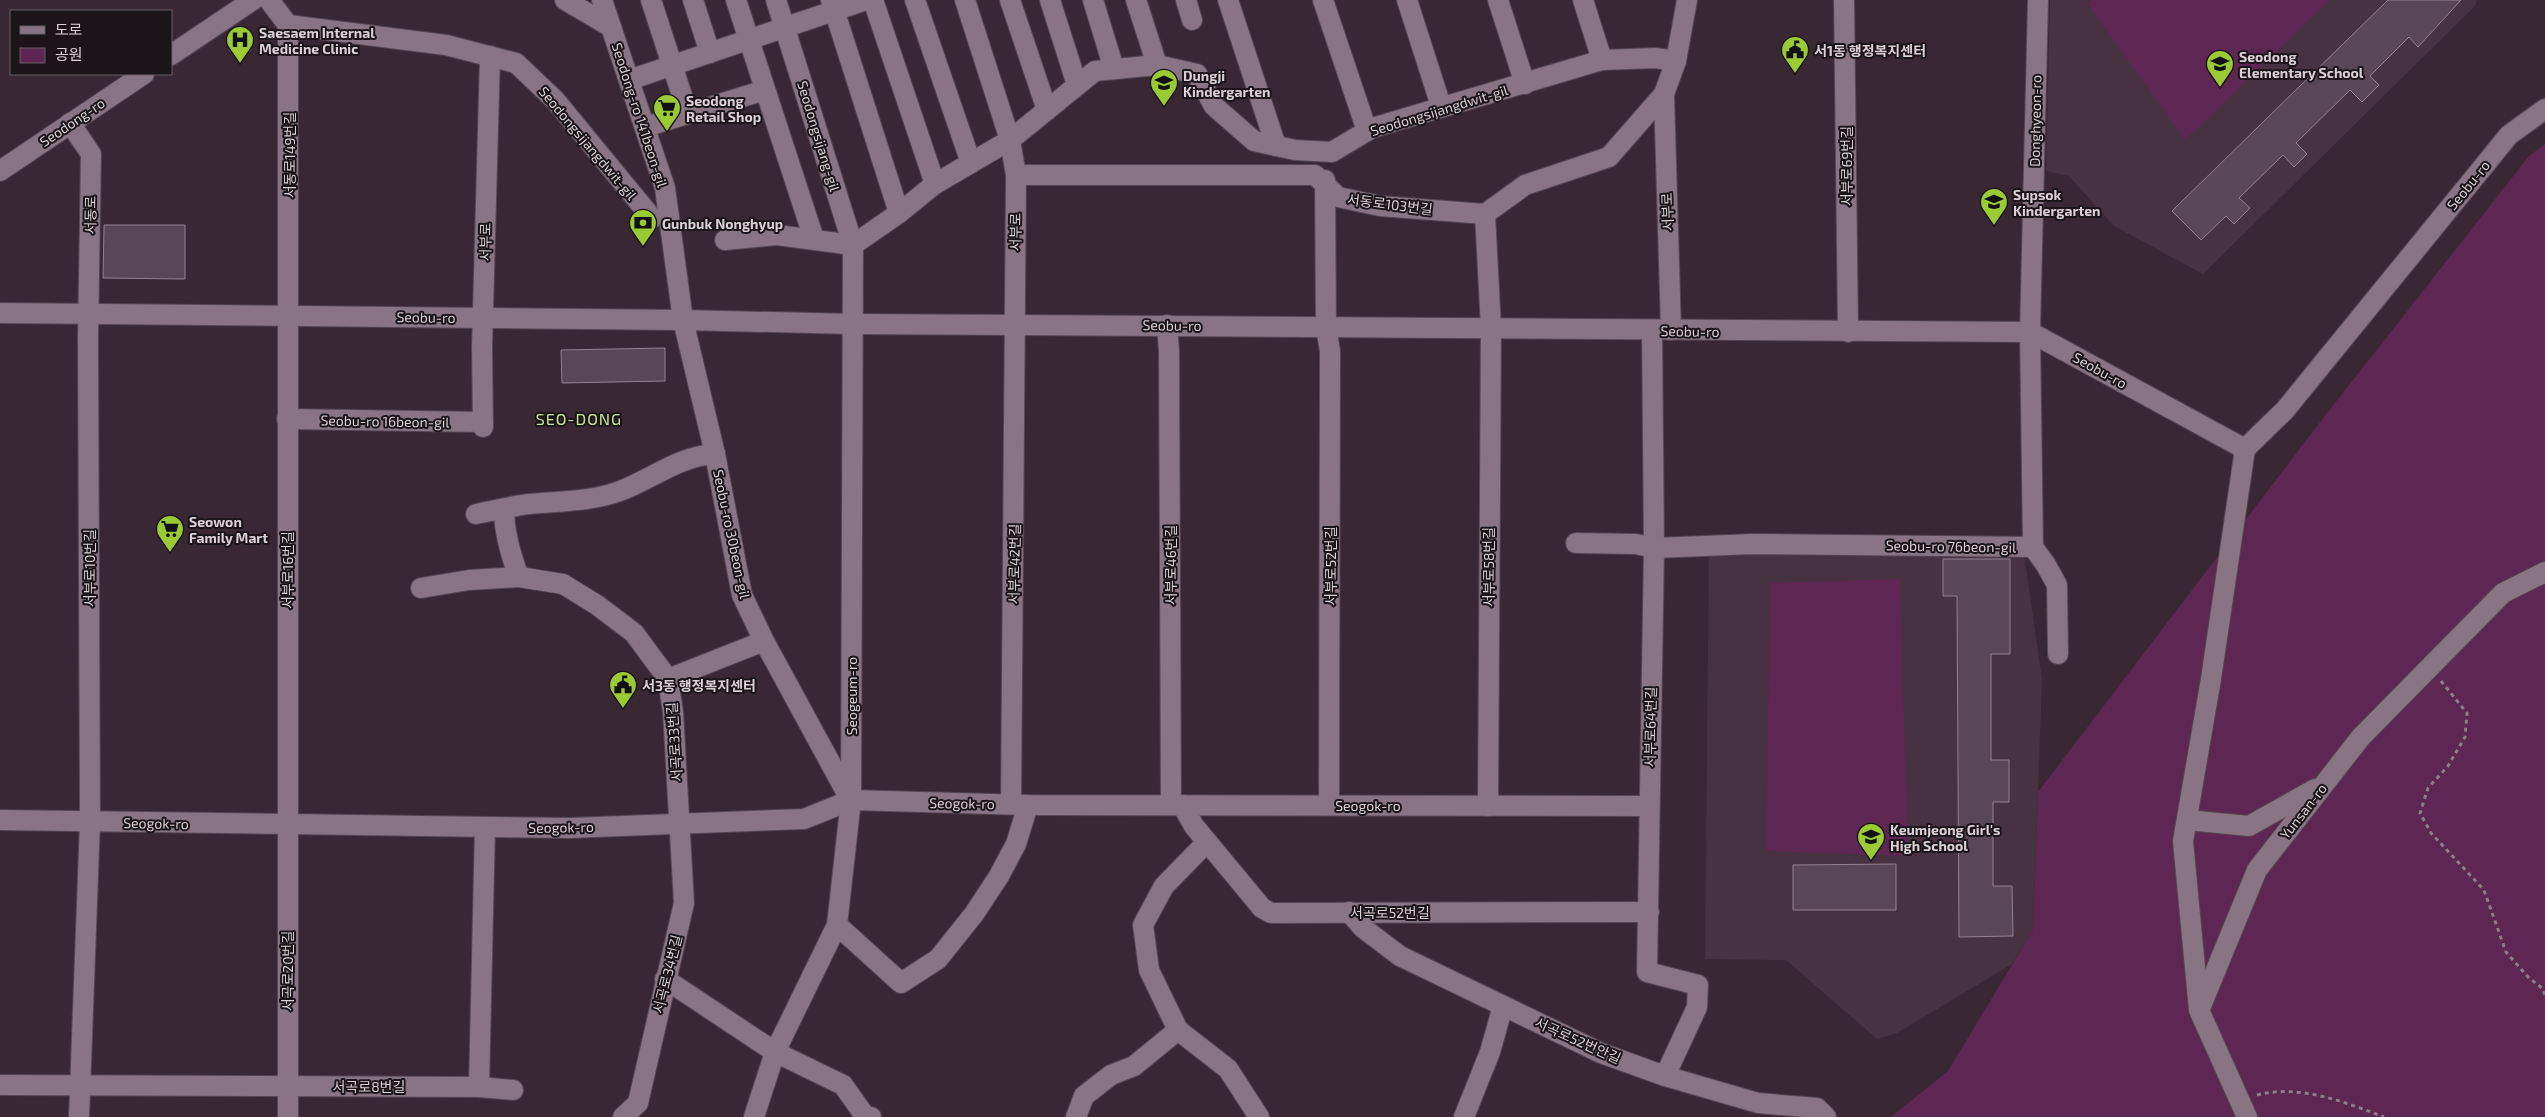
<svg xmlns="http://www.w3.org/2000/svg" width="2545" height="1117" viewBox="0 0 2545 1117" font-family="'Exo 2','Noto Sans KR',sans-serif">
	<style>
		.built { fill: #473241 }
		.green { fill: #5e2652 }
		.building { fill: #5a4755; stroke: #968190 }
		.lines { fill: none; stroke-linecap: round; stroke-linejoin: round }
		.minor-casing { stroke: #544650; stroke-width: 22 }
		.path { stroke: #8d7f88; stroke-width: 3; stroke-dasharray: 4 4; stroke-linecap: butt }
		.minor { stroke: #887483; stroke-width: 20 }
		.labels { text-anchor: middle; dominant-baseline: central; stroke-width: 4; stroke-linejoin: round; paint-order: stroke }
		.poi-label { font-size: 14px; font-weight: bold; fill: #dbd0d7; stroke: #1b1419; text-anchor: start }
		.street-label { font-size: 14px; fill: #dbd0d7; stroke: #1b1419 }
		.quarter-label { font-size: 16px; letter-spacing: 1px; fill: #c7e59c; stroke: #1b1419 }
	</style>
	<rect width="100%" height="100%" fill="#392834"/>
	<g class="built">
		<polygon points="2050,0 2477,0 2475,6 2203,274 2114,226 2069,176 2046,171"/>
		<polygon points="1709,546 2023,547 2042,679 2033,930 2012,964 1897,1033 1877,1039 1786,960 1705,959"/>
	</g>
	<g class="green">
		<polygon points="2091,0 2330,0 2185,140 2087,3"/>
		<polygon points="2545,144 2545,1117 1891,1117 1948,1071 2033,930 2038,792 2324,417 2529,156"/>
		<polygon points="1900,579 1908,856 1766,851 1770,583"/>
	</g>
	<g class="building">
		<polygon points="2388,0 2461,0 2418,47 2409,37 2370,76 2379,85 2362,102 2350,90 2296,143 2307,154 2294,167 2283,155 2239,198 2250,208 2234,224 2226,216 2201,240 2172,211"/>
		<polygon points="104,225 185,225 185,279 103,278"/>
		<polygon points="665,348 665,381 562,383 561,350"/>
		<polygon points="1943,559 2010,559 2010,654 1991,654 1991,760 2009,760 2009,802 1993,802 1993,886 2012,886 2013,936 1959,937 1957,596 1943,596"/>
		<polygon points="1896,864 1896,910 1793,910 1793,865"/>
	</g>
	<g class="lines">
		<defs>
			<g id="minor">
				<polyline points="269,0 288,25 288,1117"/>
				<polyline points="565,0 611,27"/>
				<polyline points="602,0 665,188 683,320 715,454 742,595 764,641 850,799"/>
				<polyline points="651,0 688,114"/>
				<polyline points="693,0 710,53"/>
				<polyline points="736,0 814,239"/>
				<polyline points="831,0 899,213"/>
				<polyline points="873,0 935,184"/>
				<polyline points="915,0 971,163"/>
				<polyline points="965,0 1010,140 1016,175 1011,804"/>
				<polyline points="1010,0 1047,110"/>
				<polyline points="1050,0 1077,85"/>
				<polyline points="1093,0 1114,69"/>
				<polyline points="1136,0 1157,65"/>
				<polyline points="1186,0 1192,20"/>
				<polyline points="1228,0 1276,146"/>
				<polyline points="1323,0 1367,131"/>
				<polyline points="1407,0 1441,106"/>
				<polyline points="1498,0 1525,84"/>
				<polyline points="1583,0 1602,60"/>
				<polyline points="1844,0 1848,332"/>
				<polyline points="288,25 446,45 516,63 555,100 652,218"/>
				<polyline points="171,55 253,0"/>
				<polyline points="629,80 866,0"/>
				<polyline points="1664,94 1671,330"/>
				<polyline points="70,123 91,154 88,337 90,822 79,1117"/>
				<polyline points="645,127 765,90"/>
				<polyline points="0,171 144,74"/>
				<polyline points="1016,175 1315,175 1338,197 1380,206 1485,214 1525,185 1609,157 1664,94 1676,61 1687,0"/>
				<polyline points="1325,180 1326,327 1330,351 1329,805"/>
				<polyline points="1485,214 1491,328 1488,806"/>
				<polyline points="725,240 777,235 853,245 899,213 935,184 1010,140 1095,71 1157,65 1197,74 1214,106 1254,141 1295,150 1332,152 1372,128 1602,60 1655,58 1676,61"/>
				<polyline points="0,313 683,320 853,324 2030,332 2245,449 2285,410 2509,135 2545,109"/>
				<polyline points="1167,325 1169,351 1171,805"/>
				<polyline points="1652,330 1654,548 1647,972 1698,985 1697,1007 1665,1076"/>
				<polyline points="287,419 483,422"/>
				<polyline points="483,427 482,347 490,56"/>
				<polyline points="2245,449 2211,679 2183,841 2199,1010 2247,1117"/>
				<path d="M504 509C504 532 511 556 519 577"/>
				<path d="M476 514C493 511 511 506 529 504 558 501 591 502 620 491 652 479 679 456 715 454"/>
				<polyline points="1576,543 1636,544 1654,548 1753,544 2033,547"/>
				<polyline points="2033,547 2030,332 2038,0"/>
				<polyline points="2033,547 2046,565 2057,585 2058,654"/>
				<polyline points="421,588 469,580 519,577 563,584 597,605 634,633 668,679 673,712 684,903 638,1103 623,1117"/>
				<polyline points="668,679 764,641"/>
				<polyline points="1182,805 1194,826 1262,908 1271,913 1649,912"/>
				<polyline points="0,820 570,828 804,819 851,800 1028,805 1649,806"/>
				<polyline points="2187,820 2249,826 2315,789"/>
				<polyline points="1349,912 1363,928 1400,956 1601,1053 1665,1076 1758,1103 1817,1108 1826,1117"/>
				<polyline points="837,925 901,983 938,959 974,914 999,876 1016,844 1028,805"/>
				<polyline points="665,979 775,1052 843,1085 865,1116 871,1117"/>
				<polyline points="2201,1006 2257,870 2361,737 2503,593 2545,572"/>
				<polyline points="1178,1030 1149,970 1143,925 1164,886 1207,842"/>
				<polyline points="0,1085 479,1087 485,827"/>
				<polyline points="479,1087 513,1090"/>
				<polyline points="754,1117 775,1052 837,925 851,800 853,245 776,0"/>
				<polyline points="1076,1117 1084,1096 1111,1075 1134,1066 1178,1030 1228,1069 1259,1117"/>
				<polyline points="1464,1117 1490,1052 1503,1006"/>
			</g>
		</defs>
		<use href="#minor" class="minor-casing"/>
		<g class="path">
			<polyline points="2441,681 2467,713 2465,737 2448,766 2428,788 2420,813 2431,833 2484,890 2506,952 2529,978 2542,988 2545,995"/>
			<path d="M2257 1095C2299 1084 2345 1102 2384 1117"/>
		</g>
		<use href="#minor" class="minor"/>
	</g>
	<defs>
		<symbol id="hospital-pin" viewBox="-11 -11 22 30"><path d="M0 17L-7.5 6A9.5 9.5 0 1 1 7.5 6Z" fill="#9acb34" stroke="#1b1419"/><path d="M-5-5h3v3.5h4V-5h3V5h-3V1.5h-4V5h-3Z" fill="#111"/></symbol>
		<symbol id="civic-pin" viewBox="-11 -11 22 30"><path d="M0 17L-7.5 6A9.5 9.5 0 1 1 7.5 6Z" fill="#9acb34" stroke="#1b1419"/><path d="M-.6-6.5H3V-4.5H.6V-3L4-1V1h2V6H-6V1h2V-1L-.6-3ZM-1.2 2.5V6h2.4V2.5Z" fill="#111"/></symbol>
		<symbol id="school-pin" viewBox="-11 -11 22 30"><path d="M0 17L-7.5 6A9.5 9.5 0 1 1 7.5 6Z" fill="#9acb34" stroke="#1b1419"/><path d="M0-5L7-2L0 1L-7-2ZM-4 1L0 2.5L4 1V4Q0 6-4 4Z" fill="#111"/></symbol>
		<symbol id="supermarket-pin" viewBox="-11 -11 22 30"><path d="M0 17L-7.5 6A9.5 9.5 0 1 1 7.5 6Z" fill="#9acb34" stroke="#1b1419"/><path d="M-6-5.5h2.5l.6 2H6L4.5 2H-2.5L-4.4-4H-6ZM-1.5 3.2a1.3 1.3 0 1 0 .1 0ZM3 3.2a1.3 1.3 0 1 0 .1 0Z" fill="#111"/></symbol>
		<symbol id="bank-pin" viewBox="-11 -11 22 30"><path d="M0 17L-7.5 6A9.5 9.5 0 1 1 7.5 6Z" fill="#9acb34" stroke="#1b1419"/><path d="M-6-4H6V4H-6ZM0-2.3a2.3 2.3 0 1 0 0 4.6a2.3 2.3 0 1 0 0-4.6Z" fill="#111"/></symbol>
	</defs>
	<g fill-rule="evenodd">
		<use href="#hospital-pin" x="224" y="24" width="32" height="43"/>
		<use href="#civic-pin" x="1779" y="34" width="32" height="43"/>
		<use href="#school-pin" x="2204" y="48" width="32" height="43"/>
		<use href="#school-pin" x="1148" y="67" width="32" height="43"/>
		<use href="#supermarket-pin" x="651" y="92" width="32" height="43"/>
		<use href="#school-pin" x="1978" y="186" width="32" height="43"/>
		<use href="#bank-pin" x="627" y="207" width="32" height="43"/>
		<use href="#supermarket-pin" x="154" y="513" width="32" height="43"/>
		<use href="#civic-pin" x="607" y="669" width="32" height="43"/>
		<use href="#school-pin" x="1855" y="821" width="32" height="43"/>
	</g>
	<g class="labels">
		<g class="poi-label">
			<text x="259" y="32">Saesaem Internal<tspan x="259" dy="16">Medicine Clinic</tspan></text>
			<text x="1814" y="50">서1동 행정복지센터</text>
			<text x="2239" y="56">Seodong<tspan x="2239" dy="16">Elementary School</tspan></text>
			<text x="1183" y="75">Dungji<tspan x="1183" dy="16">Kindergarten</tspan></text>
			<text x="686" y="100">Seodong<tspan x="686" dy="16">Retail Shop</tspan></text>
			<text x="2013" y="194">Supsok<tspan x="2013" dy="16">Kindergarten</tspan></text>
			<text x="662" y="223">Gunbuk Nonghyup</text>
			<text x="189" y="521">Seowon<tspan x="189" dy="16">Family Mart</tspan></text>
			<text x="642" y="685">서3동 행정복지센터</text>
			<text x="1890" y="829">Keumjeong Girl's<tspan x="1890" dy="16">High School</tspan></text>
		</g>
		<g class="street-label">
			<text transform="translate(1439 110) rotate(-17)">Seodongsijangdwit-gil</text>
			<text transform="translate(640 115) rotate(72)">Seodong-ro 141beon-gil</text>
			<text transform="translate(2035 121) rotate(-89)">Donghyeon-ro</text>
			<text transform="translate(72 122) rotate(-34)">Seodong-ro</text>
			<text transform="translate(819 136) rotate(73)">Seodongsijang-gil</text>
			<text transform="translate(588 143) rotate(50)">Seodongsijangdwit-gil</text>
			<text transform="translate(289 155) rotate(-90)">서동로149번길</text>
			<text transform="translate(1846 166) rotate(-90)">서부로69번길</text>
			<text transform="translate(2468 185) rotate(-51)">Seobu-ro</text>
			<text transform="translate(1390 204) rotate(7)">서동로103번길</text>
			<text transform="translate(1667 212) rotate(-92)">서부로</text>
			<text transform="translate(90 215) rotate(-89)">서동로</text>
			<text transform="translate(1015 232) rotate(-89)">서부로</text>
			<text transform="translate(485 242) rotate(-89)">서부로</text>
			<text transform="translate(426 317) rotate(1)">Seobu-ro</text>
			<text transform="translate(1172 325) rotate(1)">Seobu-ro</text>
			<text transform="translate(1690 331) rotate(1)">Seobu-ro</text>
			<text transform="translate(2100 370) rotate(29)">Seobu-ro</text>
			<text transform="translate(385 421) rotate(1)">Seobu-ro 16beon-gil</text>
			<text transform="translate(732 534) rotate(78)">Seobu-ro 30beon-gil</text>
			<text transform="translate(1951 546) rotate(1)">Seobu-ro 76beon-gil</text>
			<text transform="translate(1014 564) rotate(-89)">서부로42번길</text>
			<text transform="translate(1170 565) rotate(-90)">서부로46번길</text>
			<text transform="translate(1330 566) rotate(-90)">서부로52번길</text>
			<text transform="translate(1488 567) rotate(-90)">서부로58번길</text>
			<text transform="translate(89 568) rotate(-90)">서부로10번길</text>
			<text transform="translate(287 570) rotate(-90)">서부로16번길</text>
			<text transform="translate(851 696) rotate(-90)">Seogeum-ro</text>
			<text transform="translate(1650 727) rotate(-89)">서부로64번길</text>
			<text transform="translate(674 742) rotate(-94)">서곡로33번길</text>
			<text transform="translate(962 803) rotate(1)">Seogok-ro</text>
			<text x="1368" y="805">Seogok-ro</text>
			<text transform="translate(2303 811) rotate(-52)">Yunsan-ro</text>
			<text transform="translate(156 823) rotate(1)">Seogok-ro</text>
			<text transform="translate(561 827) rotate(-1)">Seogok-ro</text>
			<text x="1390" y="912">서곡로52번길</text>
			<text transform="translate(287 971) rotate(-90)">서곡로20번길</text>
			<text transform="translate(667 974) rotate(-76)">서곡로34번길</text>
			<text transform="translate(1578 1040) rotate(24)">서곡로52번안길</text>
			<text x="369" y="1086">서곡로8번길</text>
		</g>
		<g class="quarter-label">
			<text x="579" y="418">SEO-DONG</text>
		</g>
	</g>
	<rect x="10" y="10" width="162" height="65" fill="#1b1419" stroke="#685f65"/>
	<rect x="20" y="26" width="25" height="8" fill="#887483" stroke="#685f65"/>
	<text x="55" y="35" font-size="15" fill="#dbd0d7">도로</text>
	<rect x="20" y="48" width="25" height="15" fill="#5e2652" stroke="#685f65"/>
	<text x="55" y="60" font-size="15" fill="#dbd0d7">공원</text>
</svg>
